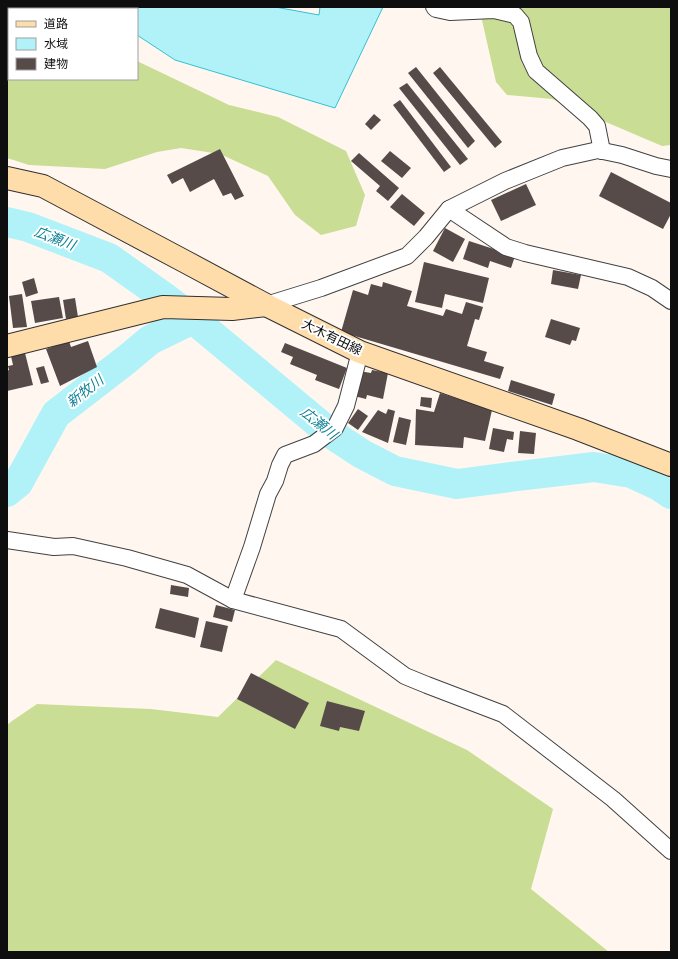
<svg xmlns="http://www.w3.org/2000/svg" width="678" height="959" viewBox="0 0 678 959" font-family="'Source Serif 4','Noto Sans JP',serif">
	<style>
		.forest { fill: #cadd95 }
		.water { fill: #b1f2f9; stroke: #34c1d4 }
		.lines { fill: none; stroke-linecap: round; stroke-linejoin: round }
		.river { stroke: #b1f2f9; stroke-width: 30 }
		.building { fill: #574b4a }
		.street-casing { stroke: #414141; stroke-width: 18 }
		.secondary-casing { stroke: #303030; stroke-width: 24 }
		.street { stroke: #fff; stroke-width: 16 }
		.secondary { stroke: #fda; stroke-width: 22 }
		.labels { text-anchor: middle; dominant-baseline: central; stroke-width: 4; stroke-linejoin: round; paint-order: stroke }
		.street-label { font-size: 13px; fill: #0e0e0e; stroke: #fff }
		.water-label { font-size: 14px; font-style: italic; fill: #118297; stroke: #fff }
	</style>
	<rect width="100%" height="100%" fill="#fff7ef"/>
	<g class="forest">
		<polygon points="7,7 51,7 54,9 9,9 9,79 137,79 137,61 229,105 278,117 346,151 365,195 356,226 321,235 295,215 268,176 220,154 181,148 157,152 105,169 29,165 7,158"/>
		<polygon points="479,7 671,7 671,145 662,146 552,99 507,95 496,82"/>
		<polygon points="276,660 467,750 553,809 531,889 609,952 7,952 7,725 12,721 37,704 151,709 218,717"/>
	</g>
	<polygon class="water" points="97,7 275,7 319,15 320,7 383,7 335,108 175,60 137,35 137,9 99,9"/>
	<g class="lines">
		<g class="river">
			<polyline points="7,222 28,227 109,258 164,297 193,319 330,433 362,454 395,471 457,484 510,477 594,467 631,473 659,486 671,494"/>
			<polyline points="7,492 18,483 56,414 126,360 150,340 193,319"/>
		</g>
	</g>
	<g class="building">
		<polygon points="416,67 475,141 468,148 408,73"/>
		<polygon points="440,67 502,142 495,148 433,73"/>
		<polygon points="407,83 468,159 460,165 399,88"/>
		<polygon points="400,100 451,167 444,172 393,105"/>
		<polygon points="374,114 381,120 371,130 365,124"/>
		<polygon points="220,149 244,196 235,200 231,193 223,196 214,179 190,192 183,178 172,184 167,175"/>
		<polygon points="390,151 411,168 402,178 381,161"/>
		<polygon points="359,153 399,188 388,201 376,191 380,186 351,161"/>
		<polygon points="611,172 671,203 671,214 663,229 599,196"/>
		<polygon points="526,184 536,205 501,221 491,200"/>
		<polygon points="402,194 425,213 414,226 390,207"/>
		<polygon points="445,228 465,239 453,262 433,251"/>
		<polygon points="469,241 515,256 511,268 490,261 488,268 463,259"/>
		<polygon points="424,262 489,278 483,303 445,294 442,308 415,302"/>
		<polygon points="553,270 581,275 578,289 551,284"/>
		<polygon points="34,278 38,293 26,297 22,282"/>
		<polygon points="383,282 412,291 407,306 443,316 446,309 462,314 466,302 483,307 479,320 475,319 467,346 487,352 484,361 504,367 500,379 341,332 353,290 368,295 371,284 382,287"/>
		<polygon points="22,294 27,327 13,328 9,296"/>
		<polygon points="59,297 63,318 35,323 31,301"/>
		<polygon points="75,298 78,317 66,319 63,300"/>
		<polygon points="551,319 580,328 576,341 572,340 570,345 545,337"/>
		<polygon points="69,341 71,347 88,341 97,367 60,386 46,349"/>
		<polygon points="285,343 347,368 339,389 315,380 317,375 290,364 293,357 281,352"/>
		<polygon points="25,353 33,385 7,391 7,371 9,370 8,366 13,365 11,356"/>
		<polygon points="44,366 49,382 41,384 36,368"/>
		<polygon points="372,370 388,373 383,399 367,395 366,399 354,396 359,371 371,373"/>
		<polygon points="511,380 555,394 552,405 508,391"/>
		<polygon points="440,393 492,410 485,441 464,437 463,448 415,445 416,409 434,412"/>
		<polygon points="421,397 432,398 431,408 420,406"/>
		<polygon points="358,409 368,416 358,430 348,423"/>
		<polygon points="388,409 395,411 388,443 362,432 378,410 386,414"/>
		<polygon points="399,417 411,420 406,445 393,442"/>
		<polygon points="493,428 514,432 513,440 507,439 504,452 489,449"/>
		<polygon points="520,431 536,433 534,454 518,453"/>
		<polygon points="171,585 189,588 188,597 170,594"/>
		<polygon points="216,605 235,610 232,622 213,617"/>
		<polygon points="160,608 199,618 195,638 155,628"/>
		<polygon points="206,621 228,626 222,652 200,647"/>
		<polygon points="251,673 309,703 295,729 237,699"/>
		<polygon points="327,701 365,711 359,731 340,727 339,731 320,726"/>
	</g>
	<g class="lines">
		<defs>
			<g id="street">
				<polyline points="434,7 436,9 450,12 494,10 515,15 521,22 529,56 536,71 590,118 597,126 602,151"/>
				<polyline points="449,209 506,247 525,253 628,277 652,288 671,301"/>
				<polyline points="266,305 321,288 407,256 426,237 449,209 505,181 562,158 598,150 622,155 656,166 671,169"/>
				<polyline points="7,540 54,547 73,546 127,558 187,575 233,600 341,629 405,676 427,685 503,714 613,799 671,851"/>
				<polyline points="233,600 252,547 268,494 275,481 280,465 285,455 314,444 335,428 346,406 360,352"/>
			</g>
			<g id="secondary">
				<polyline points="7,178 43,186 184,261 266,305 360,352 578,429 671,465"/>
				<polyline points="7,346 163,307 232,309 266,305"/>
			</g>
		</defs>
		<use href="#street" class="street-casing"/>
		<use href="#secondary" class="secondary-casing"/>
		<use href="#street" class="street"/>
		<use href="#secondary" class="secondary"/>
	</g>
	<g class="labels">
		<g class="street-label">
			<text transform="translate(332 337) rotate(26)">大木有田線</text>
		</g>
		<g class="water-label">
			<text transform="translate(55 238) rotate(21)">広瀬川</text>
			<text transform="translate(85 391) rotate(-38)">新牧川</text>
			<text transform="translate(319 423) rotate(39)">広瀬川</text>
		</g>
	</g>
	<rect width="678" height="959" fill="none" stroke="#0e0e0e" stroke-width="16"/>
	<rect x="8" y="8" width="130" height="72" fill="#ffffff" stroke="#9f9f9f"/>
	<rect x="16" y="21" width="20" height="6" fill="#ffddaa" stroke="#9f9f9f"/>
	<text x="44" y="28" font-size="12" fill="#0e0e0e">道路</text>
	<rect x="16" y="38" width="20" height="12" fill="#b1f2f9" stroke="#9f9f9f"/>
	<text x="44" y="48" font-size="12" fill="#0e0e0e">水域</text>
	<rect x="16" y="58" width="20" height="12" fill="#574b4a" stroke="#9f9f9f"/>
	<text x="44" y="68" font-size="12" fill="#0e0e0e">建物</text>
</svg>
